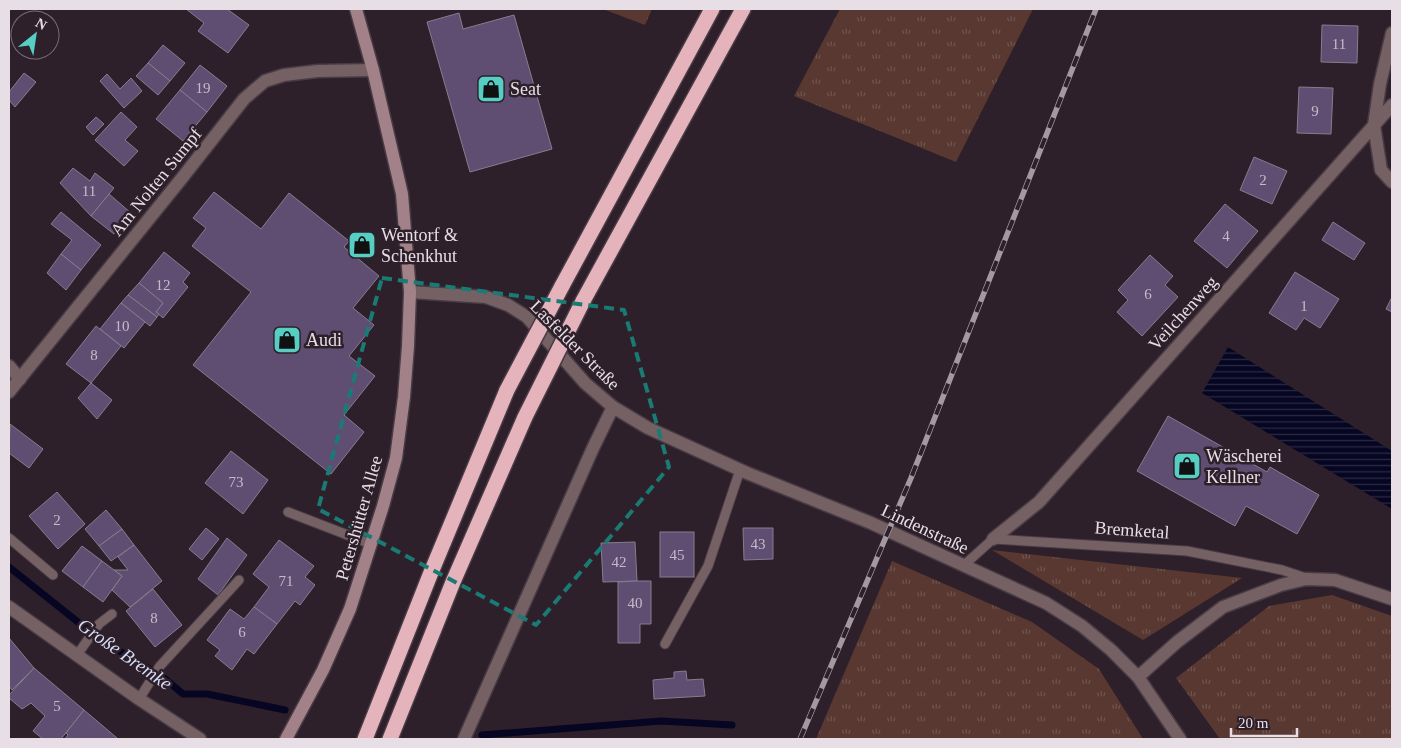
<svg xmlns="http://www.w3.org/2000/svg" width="1401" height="748" viewBox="0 0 1401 748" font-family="Georgia,serif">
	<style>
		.grass { fill: url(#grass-tufts) }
		.water { fill: url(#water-rules) }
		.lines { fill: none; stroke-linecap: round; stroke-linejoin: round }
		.stream { stroke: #060623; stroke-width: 7 }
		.building { fill: #5f4e72; stroke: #857d8f }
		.lane-casing { stroke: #483b44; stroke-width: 11 }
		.street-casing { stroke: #483b44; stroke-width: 15 }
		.secondary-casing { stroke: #483b44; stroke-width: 15 }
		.highway-casing { stroke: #483b44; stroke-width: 18 }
		.lane { stroke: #756064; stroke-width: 9 }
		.street { stroke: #756064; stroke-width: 12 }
		.secondary { stroke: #a28288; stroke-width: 12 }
		.highway { stroke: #e5b3bc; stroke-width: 15 }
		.rail-casing { stroke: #a599a1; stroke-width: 5.5 }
		.rail { stroke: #2e202a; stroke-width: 4; stroke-dasharray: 11; stroke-linecap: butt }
		.highway-bridge-casing { stroke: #483b44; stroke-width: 18; stroke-linecap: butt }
		.highway-bridge { stroke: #e5b3bc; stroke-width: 15 }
		.marked { fill: none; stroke: #1a7b74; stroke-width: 4; stroke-dasharray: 10 6; stroke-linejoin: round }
		.labels { text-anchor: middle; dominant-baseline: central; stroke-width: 5; stroke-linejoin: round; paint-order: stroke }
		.number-label { font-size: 15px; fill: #c6bac8 }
		.poi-label { font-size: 18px; fill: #e8dee5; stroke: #2e202a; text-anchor: start }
		.street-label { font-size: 18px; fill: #e8dee5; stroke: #2e202a }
		.water-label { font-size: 19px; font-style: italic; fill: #d6dbf5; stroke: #2e202a }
	</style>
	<defs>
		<pattern id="grass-tufts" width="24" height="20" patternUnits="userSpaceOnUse" patternTransform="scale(1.25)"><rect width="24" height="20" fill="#583830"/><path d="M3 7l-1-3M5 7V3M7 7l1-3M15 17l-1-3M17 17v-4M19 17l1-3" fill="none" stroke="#70544e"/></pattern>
		<pattern id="water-rules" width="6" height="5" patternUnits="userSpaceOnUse" patternTransform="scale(1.25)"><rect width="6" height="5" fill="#060623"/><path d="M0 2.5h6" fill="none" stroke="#2a2a43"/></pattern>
	</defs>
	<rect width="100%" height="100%" fill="#2e202a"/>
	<g class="grass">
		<polygon points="603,9 652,9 645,25"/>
		<polygon points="840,9 1033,9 956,162 794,96"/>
		<polygon points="992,550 1242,578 1143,640"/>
		<polygon points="892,561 1032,622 1099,669 1143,739 816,739"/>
		<polygon points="1332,595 1392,616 1392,739 1220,739 1176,678 1269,606"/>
	</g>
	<polygon class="water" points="1228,347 1392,451 1392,509 1202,393"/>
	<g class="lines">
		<g class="stream">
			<polyline points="9,567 98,638 164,678 183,694 207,694 285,710"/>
			<polyline points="482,735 661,721 732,725"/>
		</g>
	</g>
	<g class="building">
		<polygon points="186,9 227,9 249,25 228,53 198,31 204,23"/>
		<polygon points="459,13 463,29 514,15 552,149 470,172 427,22"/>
		<polygon points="1322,25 1358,26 1357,63 1321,62"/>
		<polygon points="163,45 185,63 170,81 148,63"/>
		<polygon points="148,63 170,81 158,95 136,76"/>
		<polygon points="200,65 227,86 207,112 180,90"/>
		<polygon points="24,73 36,82 15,107 9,100 9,92"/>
		<polygon points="107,74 120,89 131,78 142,91 124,108 100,81"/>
		<polygon points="1299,87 1333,88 1331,134 1297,133"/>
		<polygon points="180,90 207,112 183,141 156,119"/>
		<polygon points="121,112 137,127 125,140 138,151 124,166 95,140"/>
		<polygon points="96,117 104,124 93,135 86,127"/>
		<polygon points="1254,157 1287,171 1272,204 1240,190"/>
		<polygon points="73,168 90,181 95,173 114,188 91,216 60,183"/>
		<polygon points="214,192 261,229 289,193 349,241 344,247 379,276 353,308 374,325 349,356 375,376 344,415 364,432 331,474 193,365 251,292 192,246 206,228 193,218"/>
		<polygon points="109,194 131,213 114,234 91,216"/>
		<polygon points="1225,204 1258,231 1227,268 1194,241"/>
		<polygon points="61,212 101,245 81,270 61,254 72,240 51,224"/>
		<polygon points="1333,222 1365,243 1354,260 1322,240"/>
		<polygon points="164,252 190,273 183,282 188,287 163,318 156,312 163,303 139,283"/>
		<polygon points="61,254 81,270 66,290 47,273"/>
		<polygon points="1150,255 1173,276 1165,285 1178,297 1142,336 1117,312 1128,300 1118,290"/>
		<polygon points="1295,272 1339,299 1320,328 1304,318 1296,330 1269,313"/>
		<polygon points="139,283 163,303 156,312 159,314 157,317 128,295"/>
		<polygon points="128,295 157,317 150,326 121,303"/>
		<polygon points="1392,297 1392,312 1386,309"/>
		<polygon points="121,303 145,322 124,348 100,329"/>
		<polygon points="96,326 121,346 91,383 66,364"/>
		<polygon points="91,383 112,400 97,419 78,398"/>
		<polygon points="1168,416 1267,472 1270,467 1319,495 1297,534 1246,506 1235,526 1137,471"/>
		<polygon points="10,424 43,449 29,468 9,453"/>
		<polygon points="231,451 268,480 243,514 205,483"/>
		<polygon points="57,492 85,524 58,549 29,516"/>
		<polygon points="106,510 122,529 99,546 85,529"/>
		<polygon points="206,528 219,539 202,560 189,549"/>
		<polygon points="743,528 773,528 773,559 744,560"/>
		<polygon points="122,529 134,545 111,561 99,546"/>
		<rect x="660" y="532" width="34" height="45"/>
		<polygon points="227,538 247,555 218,595 198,579"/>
		<polygon points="279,540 314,566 305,577 315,585 300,605 295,601 277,624 254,607 269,587 253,574"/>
		<polygon points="635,542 637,581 603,582 601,543"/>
		<polygon points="134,545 162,581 130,607 112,590 122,576 114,570 128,570 118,557"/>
		<polygon points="82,546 102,561 83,587 62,571"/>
		<polygon points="102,561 122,576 103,602 83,587"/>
		<polygon points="637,581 651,581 651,624 640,624 640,643 618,643 618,582"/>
		<polygon points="153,589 182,625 155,647 126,611"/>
		<polygon points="254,607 277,624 254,654 247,649 232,670 215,656 220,650 207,640 230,609 244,619"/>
		<polygon points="9,638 34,668 12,690 9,686"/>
		<polygon points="34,668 84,710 61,739 43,739 33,731 45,716 31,703 22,709 9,698 9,695"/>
		<polygon points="686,671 687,680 703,679 705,696 654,699 653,680 674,678 674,672"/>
		<polygon points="84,710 117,738 116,739 65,739 68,735 66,733"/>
	</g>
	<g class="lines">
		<defs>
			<g id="lane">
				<polyline points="288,512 371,544"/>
				<polyline points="9,538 53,575"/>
				<polyline points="963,566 993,539 1187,551 1282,570 1306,578"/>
				<polyline points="665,644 708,566 740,470"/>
				<polyline points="77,655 99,624 112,614"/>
				<polyline points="139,699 160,666 239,580"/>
			</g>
			<g id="street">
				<polyline points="1392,33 1380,84 1374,125 1381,170 1392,182"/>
				<polyline points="410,292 486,297 508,305 527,317 585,383 613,407 648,428 747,473 871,523 1046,603 1082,626 1111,650 1138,677 1180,739"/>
				<polyline points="9,366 20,379"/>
				<polyline points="9,392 182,178 244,99 265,81 284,75 318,71 373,70"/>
				<polyline points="993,539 1039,502 1392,105"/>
				<polyline points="9,607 139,699 200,739"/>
				<polyline points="1138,677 1177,642 1223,607 1281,585 1306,579 1335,580 1392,599"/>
				<polyline points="464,739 593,448 613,407"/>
			</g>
			<polyline id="secondary" points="286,739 323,670 350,609 383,506 396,458 404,397 408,346 410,292 402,194 373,70 356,9"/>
			<g id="highway">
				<polyline points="562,286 712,9"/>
				<polyline points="583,301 743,9"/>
				<polyline points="365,739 430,575 507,390"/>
				<polyline points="390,739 453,582 525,417"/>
			</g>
		</defs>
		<use href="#lane" class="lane-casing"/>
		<use href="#street" class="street-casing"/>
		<use href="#secondary" class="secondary-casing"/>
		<use href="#highway" class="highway-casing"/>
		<use href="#lane" class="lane"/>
		<use href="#street" class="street"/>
		<use href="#secondary" class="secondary"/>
		<use href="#highway" class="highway"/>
		<defs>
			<polyline id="rail" points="800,739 911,478 1096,9"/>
		</defs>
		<use href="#rail" class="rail-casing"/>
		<use href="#rail" class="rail"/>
		<defs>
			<g id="highway-bridge">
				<polyline points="507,390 562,286"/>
				<polyline points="525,417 583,301"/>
			</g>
		</defs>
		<use href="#highway-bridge" class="highway-bridge-casing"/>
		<use href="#highway-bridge" class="highway-bridge"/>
	</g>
	<path class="marked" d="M382 278 624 310 669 467 536 625 318 509Z"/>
	<defs>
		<symbol id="shop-square" viewBox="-11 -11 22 22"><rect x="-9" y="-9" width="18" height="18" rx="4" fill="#56cec3" stroke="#2e202a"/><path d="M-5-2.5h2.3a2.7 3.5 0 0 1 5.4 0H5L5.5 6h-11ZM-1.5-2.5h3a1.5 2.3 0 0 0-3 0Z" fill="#111"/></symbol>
	</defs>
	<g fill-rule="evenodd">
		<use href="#shop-square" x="475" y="73" width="32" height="32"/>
		<use href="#shop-square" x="346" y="229" width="32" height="32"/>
		<use href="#shop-square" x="271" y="324" width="32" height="32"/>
		<use href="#shop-square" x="1171" y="450" width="32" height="32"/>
	</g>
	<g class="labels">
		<g class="number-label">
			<text x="1339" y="44">11</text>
			<text x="203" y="88">19</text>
			<text x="1315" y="111">9</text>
			<text x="1263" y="180">2</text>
			<text x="89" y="191">11</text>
			<text x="1226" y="236">4</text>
			<text x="163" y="285">12</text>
			<text x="1148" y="294">6</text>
			<text x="1304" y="306">1</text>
			<text x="122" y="326">10</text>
			<text x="94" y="355">8</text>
			<text x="236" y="482">73</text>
			<text x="57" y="520">2</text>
			<text x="758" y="544">43</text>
			<text x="677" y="555">45</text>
			<text x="619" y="562">42</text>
			<text x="286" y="581">71</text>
			<text x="635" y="603">40</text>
			<text x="154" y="618">8</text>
			<text x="242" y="632">6</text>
			<text x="57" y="706">5</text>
		</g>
		<g class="poi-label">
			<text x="510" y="89">Seat</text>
			<text x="381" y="235">Wentorf &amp;<tspan x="381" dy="21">Schenkhut</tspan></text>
			<text x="306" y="340">Audi</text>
			<text x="1206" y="456">Wäscherei<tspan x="1206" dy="21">Kellner</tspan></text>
		</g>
		<g class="street-label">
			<text transform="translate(156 182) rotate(-51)">Am Nolten Sumpf</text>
			<text transform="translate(1183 313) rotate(-48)">Veilchenweg</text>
			<text transform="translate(575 345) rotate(45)">Lasfelder Straße</text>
			<text transform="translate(359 518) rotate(-74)">Petershütter Allee</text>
			<text transform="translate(925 529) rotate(25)">Lindenstraße</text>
			<text transform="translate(1132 530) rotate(4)">Bremketal</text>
		</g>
		<g class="water-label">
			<text transform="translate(125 654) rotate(35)">Große Bremke</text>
		</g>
	</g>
	<rect width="1401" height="748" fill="none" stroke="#e8dee5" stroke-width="20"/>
	<g transform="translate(35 35) rotate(30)"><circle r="24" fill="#2e202a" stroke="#786c75"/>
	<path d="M0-4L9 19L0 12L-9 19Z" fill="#56cec3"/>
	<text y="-8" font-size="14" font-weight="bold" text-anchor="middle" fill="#e8dee5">N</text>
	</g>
	<path d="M1231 728v8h66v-8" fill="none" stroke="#e8dee5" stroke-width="2.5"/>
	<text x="1238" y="728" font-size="15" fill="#e8dee5" stroke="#2e202a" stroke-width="4" paint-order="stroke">20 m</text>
</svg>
